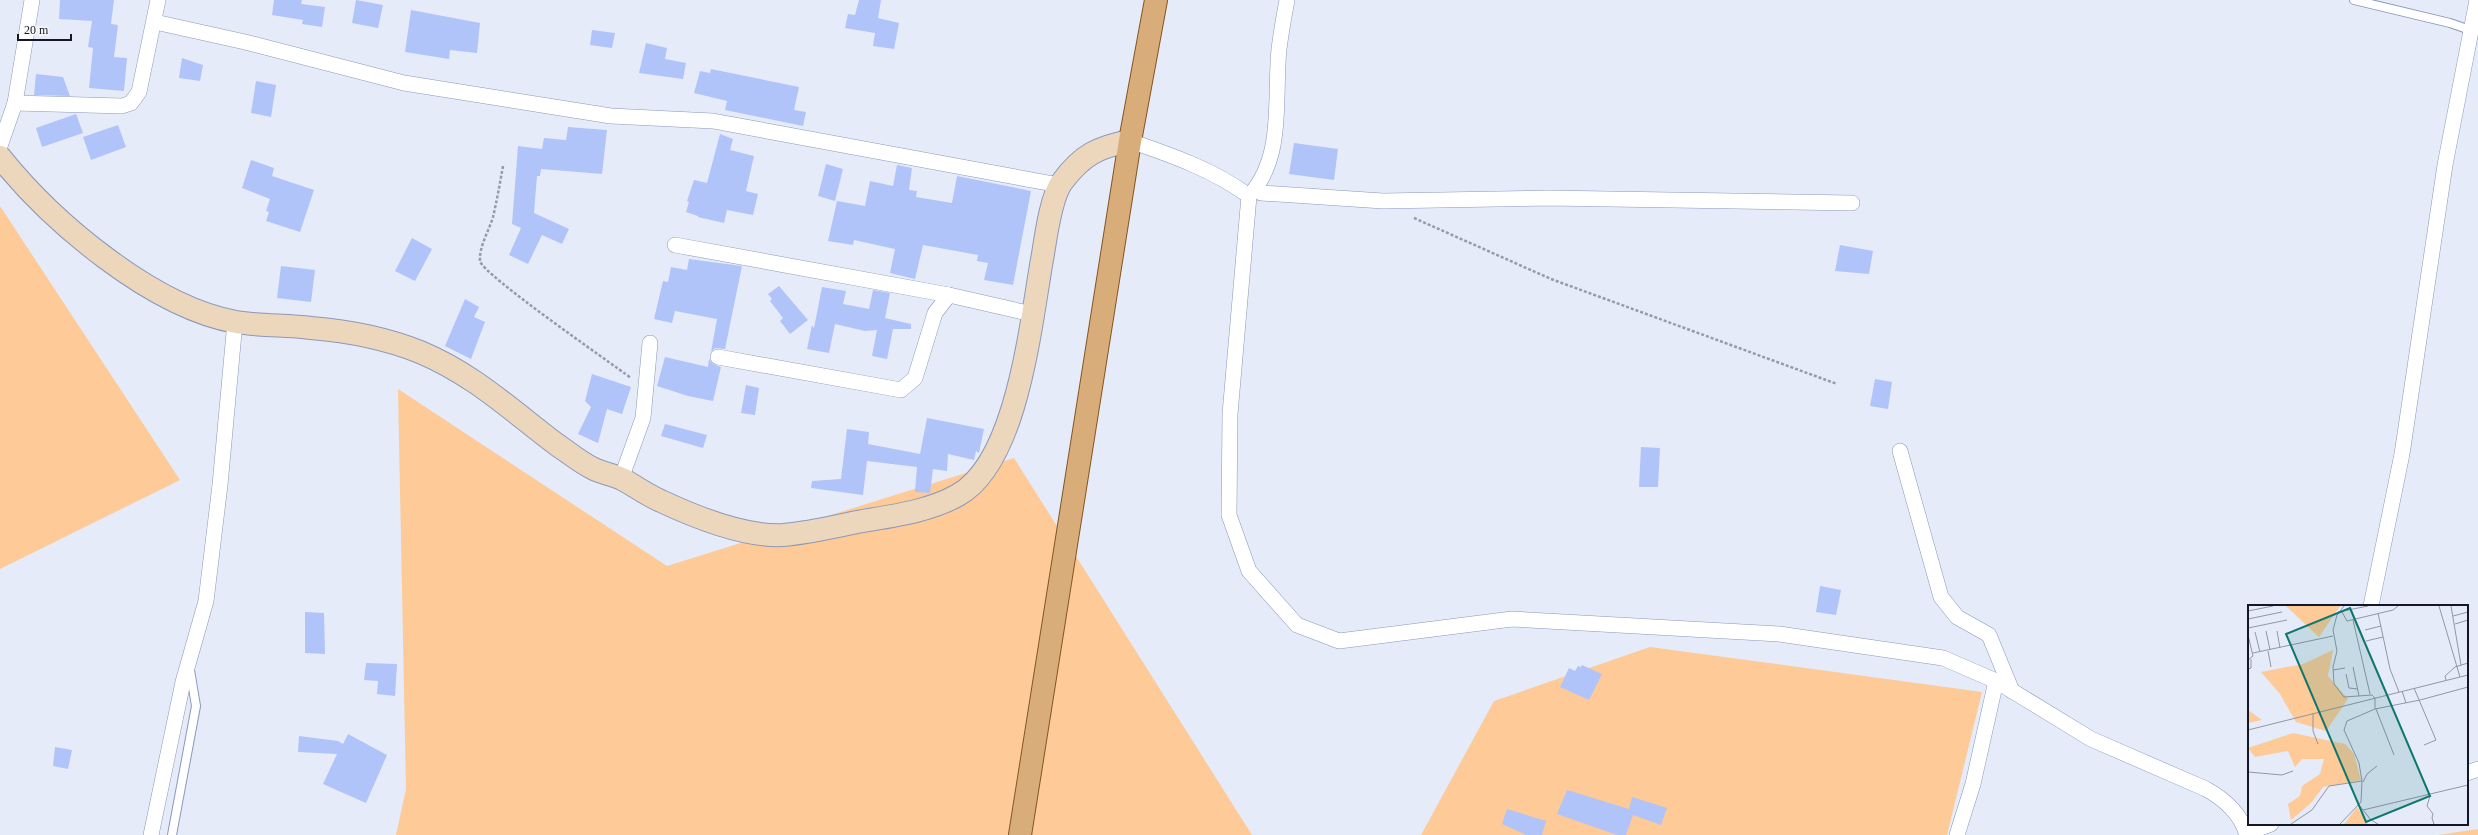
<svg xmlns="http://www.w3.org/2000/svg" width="2478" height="835" viewBox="0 0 2478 835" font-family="'Times New Roman',serif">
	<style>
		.green { fill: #fdca98 }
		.building { fill: #b1c4f9 }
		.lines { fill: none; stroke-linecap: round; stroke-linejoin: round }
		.lane-casing { stroke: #8c98b8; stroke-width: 10 }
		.street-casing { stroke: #8c98b8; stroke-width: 16 }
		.secondary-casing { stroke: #8c98b8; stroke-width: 24 }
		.primary-casing { stroke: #835621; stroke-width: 24 }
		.path { stroke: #969ba9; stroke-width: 2.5; stroke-dasharray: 3 2; stroke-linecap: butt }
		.lane { stroke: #fff; stroke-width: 8 }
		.street { stroke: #fff; stroke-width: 15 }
		.secondary { stroke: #ecd6bc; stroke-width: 22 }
		.primary { stroke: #d9ad79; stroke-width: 22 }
		.inset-road { fill: none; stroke: #9197a4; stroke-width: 1 }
		.view { fill: #0f766e; fill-opacity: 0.15; stroke: #0f766e; stroke-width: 2 }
		.inset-edge { fill: none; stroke: #141824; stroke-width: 2 }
	</style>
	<rect width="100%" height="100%" fill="#e5ebf9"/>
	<g class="green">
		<polygon points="0,206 180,480 0,569"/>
		<polygon points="398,389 667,566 1014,458 1252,835 396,835 406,789"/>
		<polygon points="1650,647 1982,692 1947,835 1421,835 1494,701"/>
		<polygon points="2478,829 2478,835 2438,835"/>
	</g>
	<g class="building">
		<polygon points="60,0 114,0 111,24 118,25 114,57 127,58 124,91 89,88 93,48 88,47 92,21 59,19"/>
		<polygon points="274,0 302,0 301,4 325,7 322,27 302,24 303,20 272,15"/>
		<polygon points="356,0 383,5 378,28 352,23"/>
		<polygon points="859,0 881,0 878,18 899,23 894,49 873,46 875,33 845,28 848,14 855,15"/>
		<polygon points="411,10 480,23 477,53 450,50 449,59 405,52"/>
		<polygon points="592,30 615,33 612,48 590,45"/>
		<polygon points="646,43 667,48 665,59 686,63 683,79 639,73"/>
		<polygon points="182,58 203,65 200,81 179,78"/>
		<polygon points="711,69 799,87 794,110 806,112 803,126 725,110 727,101 694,93 700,71 710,73"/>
		<polygon points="36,74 63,77 70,96 34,95"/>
		<polygon points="256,81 276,85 271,117 251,113"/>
		<polygon points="76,114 83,133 42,147 36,128"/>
		<polygon points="118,125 126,147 91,160 83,137"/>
		<polygon points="568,127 607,130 602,174 541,169 540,176 537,176 534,213 569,229 562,244 542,235 528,264 509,255 521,228 512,224 518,146 542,149 544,138 566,140"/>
		<polygon points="720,134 733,139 730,150 754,156 746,191 758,194 753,215 727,210 724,223 698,217 698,216 686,212 689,202 687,201 694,180 707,183"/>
		<polygon points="1294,143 1338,149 1334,180 1289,174"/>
		<polygon points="251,160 274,168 272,176 314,190 300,232 266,221 269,212 266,211 270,199 242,188"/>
		<polygon points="826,164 843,169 835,201 818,196"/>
		<polygon points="897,165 912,168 909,190 917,191 916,197 952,203 957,176 1031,191 1013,285 984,280 988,263 977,261 978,255 923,245 915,279 890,273 895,249 854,240 853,245 828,241 837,201 865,206 870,181 893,186"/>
		<polygon points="412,238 432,249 415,281 395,271"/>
		<polygon points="1840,245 1873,251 1869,274 1835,271"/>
		<polygon points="689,259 742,266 725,349 715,348 711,352 717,319 675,311 672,323 654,319 663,281 668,282 671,267 687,270"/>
		<polygon points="281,266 315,270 311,302 277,298"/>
		<polygon points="779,286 808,320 790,334 780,321 783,318 770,301 772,299 768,294"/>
		<polygon points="822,287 846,291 843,304 869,309 873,290 890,293 885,318 911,324 911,329 893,329 887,359 872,356 877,330 865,331 835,324 829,353 807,349 812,325 814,328"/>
		<polygon points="465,299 479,307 474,317 485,322 471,359 445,346"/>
		<polygon points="665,357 708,367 709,359 713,364 721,367 713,401 688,396 657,386"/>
		<polygon points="592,374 631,387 622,414 607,409 598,443 578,434 591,407 585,401"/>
		<polygon points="1875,379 1892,382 1888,409 1870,406"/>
		<polygon points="746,385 759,388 755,415 741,413"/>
		<polygon points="927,418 984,429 979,453 976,451 974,460 948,454 947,471 933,469 930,493 915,492 917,467 867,461 863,495 811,488 812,481 841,479 847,429 869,432 868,444 920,454"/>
		<polygon points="665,424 707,435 703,448 661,436"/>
		<polygon points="1641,447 1660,448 1658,487 1639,487"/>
		<polygon points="1820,586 1841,590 1836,615 1816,612"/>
		<polygon points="305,612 324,613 325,654 305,653"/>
		<polygon points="366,663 397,664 395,696 377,694 378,681 364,680"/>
		<polygon points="1582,665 1602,674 1589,700 1560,687 1569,668 1575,671 1578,666 1581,667"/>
		<polygon points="348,734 387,755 366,803 323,784 337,754 298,752 299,736 338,741 343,744"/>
		<polygon points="55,747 72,750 68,769 53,766"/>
		<polygon points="1567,790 1629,809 1632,797 1667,808 1661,825 1633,815 1626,835 1617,835 1557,814"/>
		<polygon points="1507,809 1546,821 1542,835 1526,835 1502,824"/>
	</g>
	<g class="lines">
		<defs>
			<g id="lane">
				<polyline points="2354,0 2450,23 2473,31"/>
				<polyline points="172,835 196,706 190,670"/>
			</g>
			<g id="street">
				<path d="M1287 0C1284 16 1281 33 1279 49 1274 98 1285 157 1249 196L1230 414 1229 515 1249 571 1297 625 1339 641 1512 619 1779 634 1943 658 1996 681 2091 739 2206 789C2224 799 2241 814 2247 835"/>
				<polyline points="155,22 245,42 404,83 611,116 713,121 1059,185"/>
				<polyline points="15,103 122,106 131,103 139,92 158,0"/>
				<path d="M1130 141C1171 155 1214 170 1249 196"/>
				<polyline points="0,146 15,103 32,0"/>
				<polyline points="1256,188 1261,193 1383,201 1548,198 1852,203"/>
				<polyline points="675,245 949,295 1032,314"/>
				<polyline points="718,357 901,390 915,378 935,313 949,295"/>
				<polyline points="1900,451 1941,597 1957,617 1989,635 2012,691"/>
				<polyline points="621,479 643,418 650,343"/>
				<polyline points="2371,606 2402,454 2445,165 2477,0"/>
				<polyline points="2467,773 2478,769"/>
				<polyline points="2247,833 2271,824"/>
				<polyline points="151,835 183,682 206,601 220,485 235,322"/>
				<polyline points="1957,835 1973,784 1996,681"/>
			</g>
			<path id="secondary" d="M0 157C52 222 152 307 236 322 260 326 286 325 311 328 348 331 385 338 420 352 473 374 511 410 556 444 568 452 581 463 594 469 603 473 613 475 622 479 635 486 647 495 661 501 695 517 746 537 783 535 808 533 833 527 857 522 891 516 928 512 958 495 1019 461 1031 318 1043 254 1046 235 1051 197 1062 182 1082 155 1098 147 1130 141"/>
			<polyline id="primary" points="1020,835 1130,141 1156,0"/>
		</defs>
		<use href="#lane" class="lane-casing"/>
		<use href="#street" class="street-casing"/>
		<use href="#secondary" class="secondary-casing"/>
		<use href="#primary" class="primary-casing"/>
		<g class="path">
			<path d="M503 166C500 183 497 200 493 217 489 231 479 246 480 261 482 274 611 363 631 378"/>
			<polyline points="1414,218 1551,279 1837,384"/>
		</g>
		<use href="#lane" class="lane"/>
		<use href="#street" class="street"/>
		<use href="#secondary" class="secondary"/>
		<use href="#primary" class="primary"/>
	</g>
	<g transform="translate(2248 605)">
		<rect width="220" height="220" fill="#e5ebf9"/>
		<path d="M38 1H92L71 32ZM85 45 80 71 100 94 78 126 48 117 32 89 13 67 55 59ZM0 105 14 115 0 118ZM45 128 97 139 106 149 113 175 75 182 63 198 43 215 40 199 52 191 54 181 72 169 76 154H54L47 162 40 146 7 152 0 143ZM109 202 120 219H96L97 218Z" fill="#fdca98"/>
		<path class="inset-road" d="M96 1 89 10 85 25 89 46 85 62 86 79 96 92 124 90 127 93V104M191 1 212 72M203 1 213 60M0 6 25 1M90 7 120 1M94 7 99 16 145 5 150 1M130 8 142 64 151 87M205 11 220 7M0 14 34 7M105 15 122 89M207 19 220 15M0 23 39 15M117 25 133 21M18 26 22 45M29 26 32 43M7 27 12 47M0 30 5 51 0 55M118 36 135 32M20 46 23 62M5 48 85 31M105 62 111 91M0 64 3 63V54M85 65 97 63M98 69 101 83 110 84M198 75 197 71 207 62 220 58M166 83 188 135 176 140M154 86 158 98M128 104 146 150M65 108V126L70 139M0 125 220 70M0 167 34 170 45 166M115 177 119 169 129 161M182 191 179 201 185 209 184 213 186 219M111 200 123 215 130 219M115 205 220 180M43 219 64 205 81 181 114 176M92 219 113 197 114 176 111 158 96 125 99 116 127 104 172 95 220 82"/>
		<path class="view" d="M102 3 182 191 118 217 38 29Z"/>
		<rect width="220" height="220" class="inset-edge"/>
	</g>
	<path d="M18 34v6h53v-6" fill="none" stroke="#141824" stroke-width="2"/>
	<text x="24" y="34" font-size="12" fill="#141824" stroke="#f8f8f8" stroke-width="3" paint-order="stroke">20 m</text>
</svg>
